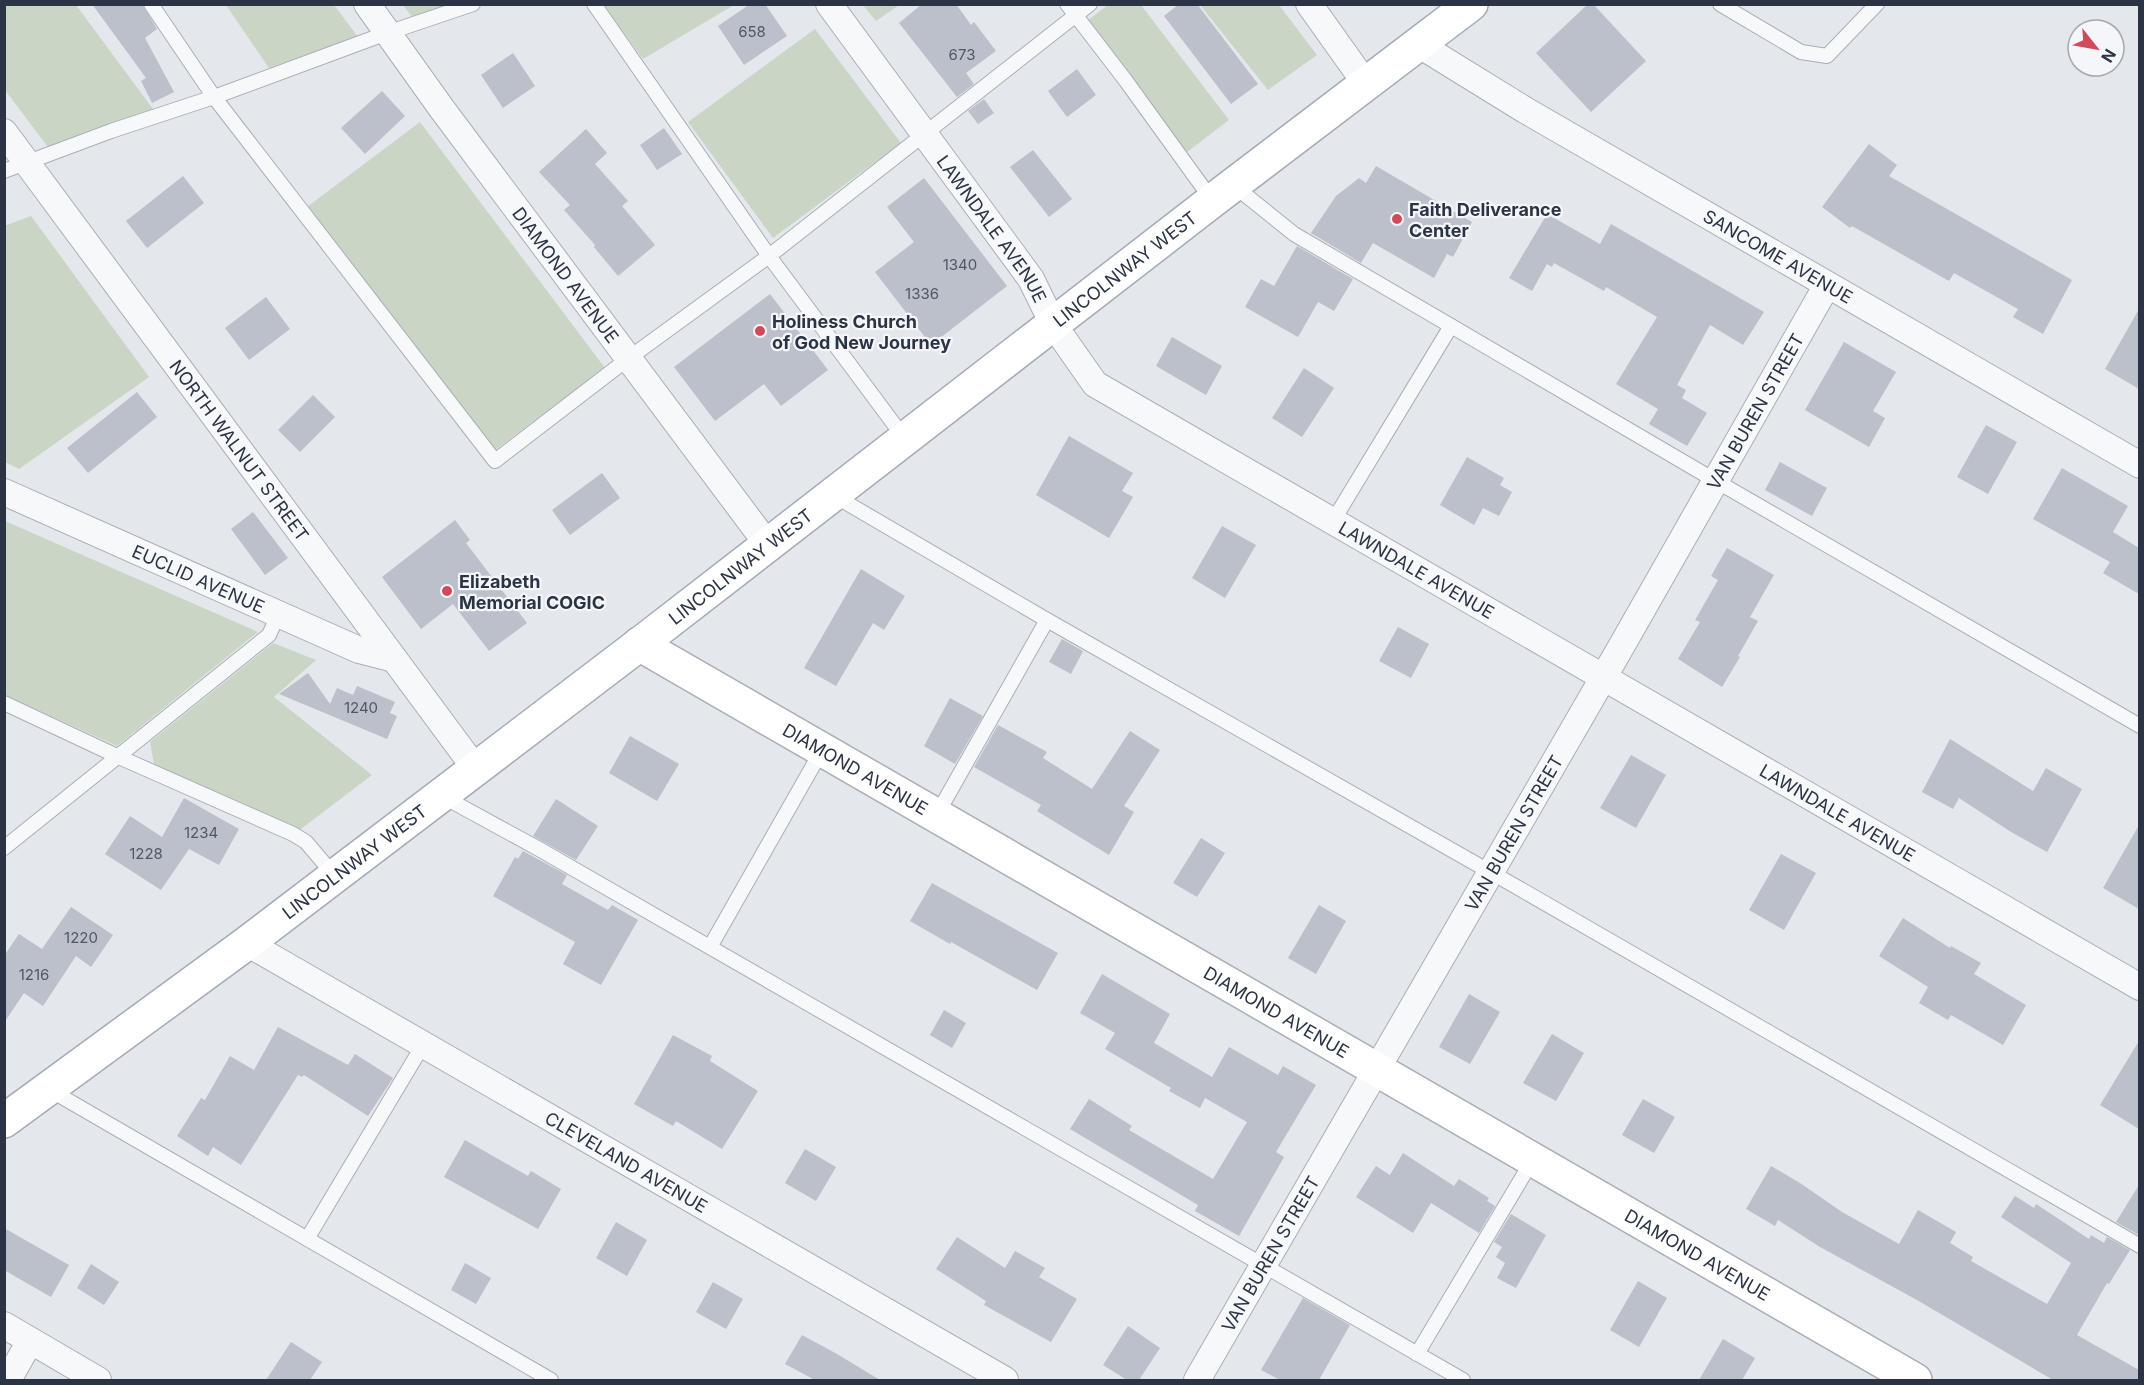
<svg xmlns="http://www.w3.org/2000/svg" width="2144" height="1385" viewBox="0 0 2144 1385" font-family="Inter,sans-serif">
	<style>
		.green { fill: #c9d6c5 }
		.building { fill: #bbc0ca }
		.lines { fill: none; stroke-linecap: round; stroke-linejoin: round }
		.lane-casing { stroke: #a9aeb7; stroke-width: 16 }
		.street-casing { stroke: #a9aeb7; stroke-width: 28 }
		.secondary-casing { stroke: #a9aeb7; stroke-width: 36 }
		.primary-casing { stroke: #a3abb8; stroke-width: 36 }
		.lane { stroke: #f7f8fa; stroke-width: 14 }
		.street { stroke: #f7f8fa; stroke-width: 26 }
		.secondary { stroke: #fff; stroke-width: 33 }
		.primary { stroke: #fff; stroke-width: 33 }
		.poi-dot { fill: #d1495b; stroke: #f4f6f9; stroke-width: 2 }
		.labels { text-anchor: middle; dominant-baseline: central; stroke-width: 4.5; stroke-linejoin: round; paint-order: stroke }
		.number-label { font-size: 15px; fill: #4f5766 }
		.poi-label { font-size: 18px; font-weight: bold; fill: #2b3445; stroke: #f4f6f9; text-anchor: start }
		.street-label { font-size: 18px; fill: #2b3445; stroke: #f4f6f9 }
	</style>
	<rect width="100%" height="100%" fill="#e4e7ec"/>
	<g class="green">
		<polygon points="5,5 76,5 153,109 48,147 5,90"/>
		<polygon points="226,5 334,5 358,37 269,68"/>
		<polygon points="403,5 452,5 413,18"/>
		<polygon points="604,5 734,5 643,59"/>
		<polygon points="863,5 899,5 876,21"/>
		<polygon points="1108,5 1141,5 1229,120 1187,152 1087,21"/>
		<polygon points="1200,5 1279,5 1317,55 1268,90"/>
		<polygon points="815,29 901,143 773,238 688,122"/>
		<polygon points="420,122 605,368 495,450 307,207"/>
		<polygon points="31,216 149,377 19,469 5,462 4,226"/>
		<polygon points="5,521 258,632 117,746 5,695"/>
		<polygon points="273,643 316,660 274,697 372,775 297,832 154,764 150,742"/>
	</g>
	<g class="building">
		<polygon points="92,4 142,4 157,29 145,38 174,92 152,103 141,81 146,78"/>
		<polygon points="750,4 765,4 787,36 744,65 718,26"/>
		<polygon points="922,4 956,4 971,25 974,22 996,51 966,73 974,84 957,97 899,23"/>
		<polygon points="1179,4 1197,4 1258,84 1231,104 1164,16"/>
		<polygon points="1588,4 1593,4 1646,61 1591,112 1536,53"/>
		<polygon points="513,53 535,86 503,108 481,75"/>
		<polygon points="1077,69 1096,95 1067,117 1048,91"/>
		<polygon points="382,91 405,116 365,154 341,128"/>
		<polygon points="984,99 994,113 978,124 968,111"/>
		<polygon points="664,128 682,154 657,170 640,145"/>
		<polygon points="586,129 607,153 595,164 628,201 622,206 655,245 618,276 594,247 595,245 564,210 570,205 539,172"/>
		<polygon points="1869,144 1897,165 1889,176 2072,280 2043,334 2013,317 2018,309 1954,273 1949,281 1852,226 1850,228 1822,207"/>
		<polygon points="1033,150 1072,199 1049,217 1010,167"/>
		<polygon points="1376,166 1472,222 1453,257 1447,254 1434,278 1373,243 1361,263 1311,233 1336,196 1359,178 1366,183"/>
		<polygon points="183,176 204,203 147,248 126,221"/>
		<polygon points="924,178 1007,286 931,345 875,272 914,242 887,207"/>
		<polygon points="1547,214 1600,244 1611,224 1764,312 1743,345 1710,325 1677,385 1686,390 1682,398 1707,413 1687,446 1649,424 1658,409 1616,384 1657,317 1606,287 1604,291 1554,263 1552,267 1547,264 1532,291 1509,278"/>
		<polygon points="1297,246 1353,279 1334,311 1318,302 1298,337 1245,307 1261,279 1274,286"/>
		<polygon points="770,294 828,370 781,406 764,384 715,421 674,367"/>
		<polygon points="266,297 290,329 249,360 225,328"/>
		<polygon points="2139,309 2139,389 2105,369"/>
		<polygon points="1172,337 1222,366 1206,395 1156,366"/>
		<polygon points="1844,342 1896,372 1873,411 1885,418 1869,447 1805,410"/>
		<polygon points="1304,368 1334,388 1302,437 1272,418"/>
		<polygon points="137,392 157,417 88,473 67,448"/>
		<polygon points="313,395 335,417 300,452 278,430"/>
		<polygon points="1986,425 2017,442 1988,494 1957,477"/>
		<polygon points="1069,436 1133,473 1122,491 1133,497 1109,538 1036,495"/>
		<polygon points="1467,457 1504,478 1500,485 1512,492 1499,516 1483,508 1474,525 1440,505"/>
		<polygon points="1780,462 1827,488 1812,516 1765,490"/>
		<polygon points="2062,468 2128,506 2113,532 2139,548 2139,594 2103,573 2110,562 2033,519"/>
		<polygon points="602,473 620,498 570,535 552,510"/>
		<polygon points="253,512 288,558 265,575 231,529"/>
		<polygon points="455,520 470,540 466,543 527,623 489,651 453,604 421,629 382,577"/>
		<polygon points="1222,526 1256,545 1225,598 1192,578"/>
		<polygon points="1727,548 1774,575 1750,617 1758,621 1738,656 1740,657 1722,687 1678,659 1700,622 1695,620 1718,580 1711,576"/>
		<polygon points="861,569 905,596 884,630 873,623 836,686 804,668"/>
		<polygon points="1398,627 1429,644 1411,678 1379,661"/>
		<polygon points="1062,639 1083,651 1071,674 1049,662"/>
		<polygon points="308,673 330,704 337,688 353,695 357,686 395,702 390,713 397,716 387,739 279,694"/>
		<polygon points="950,698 983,716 955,764 924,746"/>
		<polygon points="998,725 1047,752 1043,758 1092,789 1130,731 1160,750 1124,806 1134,812 1109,855 1037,811 1041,805 974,767"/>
		<polygon points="630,736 679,764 657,801 609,773"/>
		<polygon points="1950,739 2033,791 2046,768 2082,789 2047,852 2011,832 1959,798 1953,809 1922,792"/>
		<polygon points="1631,755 1666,775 1636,828 1600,808"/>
		<polygon points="184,798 239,829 219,865 189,849 161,890 105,854 130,816 162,837"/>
		<polygon points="556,799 598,826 576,860 533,836"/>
		<polygon points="2139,825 2139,909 2103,888"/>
		<polygon points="1201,838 1225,853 1197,897 1173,883"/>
		<polygon points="523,851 567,875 562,884 608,910 612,905 638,920 601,985 563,964 575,942 493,896 515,857 518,859"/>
		<polygon points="1781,854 1816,873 1784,930 1749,910"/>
		<polygon points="932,883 1058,953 1037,990 951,942 950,944 910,921"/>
		<polygon points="1319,905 1346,921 1316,974 1288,958"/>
		<polygon points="71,907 113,935 91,967 76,956 43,1006 24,993 4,1023 4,956 19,934 42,949"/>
		<polygon points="1903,918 1950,948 1951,946 1981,963 1974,974 2026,1005 2003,1045 1951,1015 1948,1020 1919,1003 1928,987 1879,956"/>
		<polygon points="1102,974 1170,1014 1154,1043 1212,1077 1229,1047 1278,1075 1283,1066 1316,1085 1276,1152 1284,1157 1239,1236 1195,1211 1198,1205 1070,1129 1089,1099 1132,1126 1129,1130 1213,1179 1247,1122 1205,1098 1200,1108 1169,1091 1171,1088 1105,1049 1115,1033 1080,1013"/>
		<polygon points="1469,994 1500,1012 1470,1064 1439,1047"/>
		<polygon points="944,1010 966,1023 952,1048 930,1035"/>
		<polygon points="278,1027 348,1065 355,1054 393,1078 368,1116 304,1075 302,1077 298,1075 241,1165 213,1147 208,1156 177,1136 201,1098 205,1100 230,1056 254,1070"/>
		<polygon points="1552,1034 1584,1053 1556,1101 1523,1083"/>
		<polygon points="673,1035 712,1056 710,1061 758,1091 722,1149 676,1121 673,1126 634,1104"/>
		<polygon points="2139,1041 2139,1129 2100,1105"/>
		<polygon points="1643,1099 1675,1117 1654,1153 1622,1135"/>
		<polygon points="465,1140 528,1176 531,1171 561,1189 538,1229 444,1177"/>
		<polygon points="805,1149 836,1167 816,1201 785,1183"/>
		<polygon points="1403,1153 1454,1186 1459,1179 1489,1198 1487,1201 1495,1206 1479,1233 1431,1203 1413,1233 1356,1197 1376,1166 1390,1175"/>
		<polygon points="1771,1166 1800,1183 1842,1212 1899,1244 1918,1210 1956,1232 1950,1243 1973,1257 1971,1261 2047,1304 2071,1263 2001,1217 2015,1196 2034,1208 2036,1204 2089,1239 2091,1235 2104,1243 2107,1237 2130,1250 2109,1284 2107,1283 2077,1335 2139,1370 2139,1380 2053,1380 1917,1300 1820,1247 1778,1220 1775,1226 1746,1209"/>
		<polygon points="2139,1185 2139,1235 2116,1222"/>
		<polygon points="1511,1214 1546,1235 1516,1288 1497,1278 1505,1263 1496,1257 1502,1247 1494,1242"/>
		<polygon points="616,1222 647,1240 627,1276 596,1258"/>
		<polygon points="4,1228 69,1265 51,1297 4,1270"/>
		<polygon points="957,1237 1005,1268 1015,1251 1045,1268 1039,1277 1077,1299 1051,1342 984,1305 986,1301 936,1269"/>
		<polygon points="465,1263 491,1278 476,1304 451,1290"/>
		<polygon points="91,1264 119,1282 104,1305 77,1288"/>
		<polygon points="1638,1281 1667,1298 1639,1347 1610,1330"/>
		<polygon points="713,1282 743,1299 726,1329 696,1312"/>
		<polygon points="1303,1298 1350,1325 1319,1380 1280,1380 1261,1370"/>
		<polygon points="1128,1326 1160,1348 1139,1380 1127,1380 1103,1365"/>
		<polygon points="802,1335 837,1354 880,1380 815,1380 785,1364"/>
		<polygon points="1723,1339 1755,1358 1742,1380 1699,1380"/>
		<polygon points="291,1342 322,1362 310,1380 266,1380"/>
	</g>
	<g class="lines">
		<defs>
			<g id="lane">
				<polyline points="151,4 214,97 495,461 629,358 769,256 1090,4"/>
				<polyline points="594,4 769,256 905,439"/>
				<polyline points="1067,4 1126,81 1212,200"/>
				<polyline points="1720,4 1801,52 1827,56 1877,4"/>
				<polyline points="4,171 111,131 214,97 387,33 473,4"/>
				<polyline points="1233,185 1294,234 1716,481 2140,726"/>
				<polyline points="833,495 1047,620 1515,886 2140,1246"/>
				<polyline points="1333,521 1451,326"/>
				<polyline points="4,703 119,757 293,834 306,842 334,875"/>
				<polyline points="442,796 539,849 1463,1380"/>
				<polyline points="936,816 1047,620"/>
				<polyline points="4,848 269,635 278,615"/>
				<polyline points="710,947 822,750"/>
				<polyline points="50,1090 551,1380"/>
				<polyline points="307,1239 423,1045"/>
				<polyline points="1417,1354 1532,1161"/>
			</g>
			<g id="street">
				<path id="s1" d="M367 4 442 109 768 545"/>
				<path id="s2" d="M829 4 1031 279 1053 324 1095 384 2140 987"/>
				<polyline points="1309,4 1366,84"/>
				<path id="s3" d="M1418 44 1525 110 2140 465"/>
				<path id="s4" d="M4 132 475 768"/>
				<path id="s5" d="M4 492 359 650 394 659"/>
				<path id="s6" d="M247 943 1005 1380"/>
				<polyline points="4,1325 98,1380"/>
				<polyline points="8,1380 30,1341"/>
				<path id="s7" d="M1197 1380 1621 647 1827 285"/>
			</g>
			<g id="secondary">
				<path id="s8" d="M639 644 1915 1380"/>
			</g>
			<g id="primary">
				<path id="s9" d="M4 1121 247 943 645 640 1212 201 1471 4"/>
			</g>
		</defs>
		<use href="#lane" class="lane-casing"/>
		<use href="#street" class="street-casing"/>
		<use href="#secondary" class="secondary-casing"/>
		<use href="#primary" class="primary-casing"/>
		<use href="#lane" class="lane"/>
		<use href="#street" class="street"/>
		<use href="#secondary" class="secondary"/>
		<use href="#primary" class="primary"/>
	</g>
	<g class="poi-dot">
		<circle cx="1397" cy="219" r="6"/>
		<circle cx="760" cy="331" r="6"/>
		<circle cx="447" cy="591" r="6"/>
	</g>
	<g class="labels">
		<g class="number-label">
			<text x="752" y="31">658</text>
			<text x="962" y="54">673</text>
			<text x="960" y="264">1340</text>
			<text x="922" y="293">1336</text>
			<text x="361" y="707">1240</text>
			<text x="201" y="832">1234</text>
			<text x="146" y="853">1228</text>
			<text x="81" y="937">1220</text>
			<text x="34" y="974">1216</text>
		</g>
		<g class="poi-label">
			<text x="1409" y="209">Faith Deliverance<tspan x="1409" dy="21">Center</tspan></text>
			<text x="772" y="321">Holiness Church<tspan x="772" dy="21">of God New Journey</tspan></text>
			<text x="459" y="581">Elizabeth<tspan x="459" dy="21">Memorial COGIC</tspan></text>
		</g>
		<g class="street-label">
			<text stroke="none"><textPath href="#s2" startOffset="278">LAWNDALE AVENUE</textPath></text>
			<text stroke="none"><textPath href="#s3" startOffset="418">SANCOME AVENUE</textPath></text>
			<text stroke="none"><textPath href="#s9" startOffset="1408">LINCOLNWAY WEST</textPath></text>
			<text stroke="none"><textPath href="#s1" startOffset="336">DIAMOND AVENUE</textPath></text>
			<text stroke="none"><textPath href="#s7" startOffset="1118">VAN BUREN STREET</textPath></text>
			<text stroke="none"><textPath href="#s4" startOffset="396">NORTH WALNUT STREET</textPath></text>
			<text stroke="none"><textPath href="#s9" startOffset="922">LINCOLNWAY WEST</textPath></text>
			<text stroke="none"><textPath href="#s2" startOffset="836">LAWNDALE AVENUE</textPath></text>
			<text stroke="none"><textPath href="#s5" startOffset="213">EUCLID AVENUE</textPath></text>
			<text stroke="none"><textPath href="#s8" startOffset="250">DIAMOND AVENUE</textPath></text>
			<text stroke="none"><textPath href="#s2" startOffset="1322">LAWNDALE AVENUE</textPath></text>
			<text stroke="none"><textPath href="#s7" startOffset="632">VAN BUREN STREET</textPath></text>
			<text stroke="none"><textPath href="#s9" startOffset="436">LINCOLNWAY WEST</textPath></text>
			<text stroke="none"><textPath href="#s8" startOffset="736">DIAMOND AVENUE</textPath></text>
			<text stroke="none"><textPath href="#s6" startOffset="438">CLEVELAND AVENUE</textPath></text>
			<text stroke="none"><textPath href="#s7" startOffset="146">VAN BUREN STREET</textPath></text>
			<text stroke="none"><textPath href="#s8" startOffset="1222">DIAMOND AVENUE</textPath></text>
		</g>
	</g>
	<rect width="2144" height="1385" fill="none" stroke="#2b3445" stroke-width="12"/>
	<g transform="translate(2096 48) rotate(121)"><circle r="28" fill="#f4f6f9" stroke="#a4a8b1" stroke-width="1.5"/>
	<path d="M0-4.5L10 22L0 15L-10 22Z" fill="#d1495b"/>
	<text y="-9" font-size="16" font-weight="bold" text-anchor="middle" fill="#2b3445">N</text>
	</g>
</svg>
